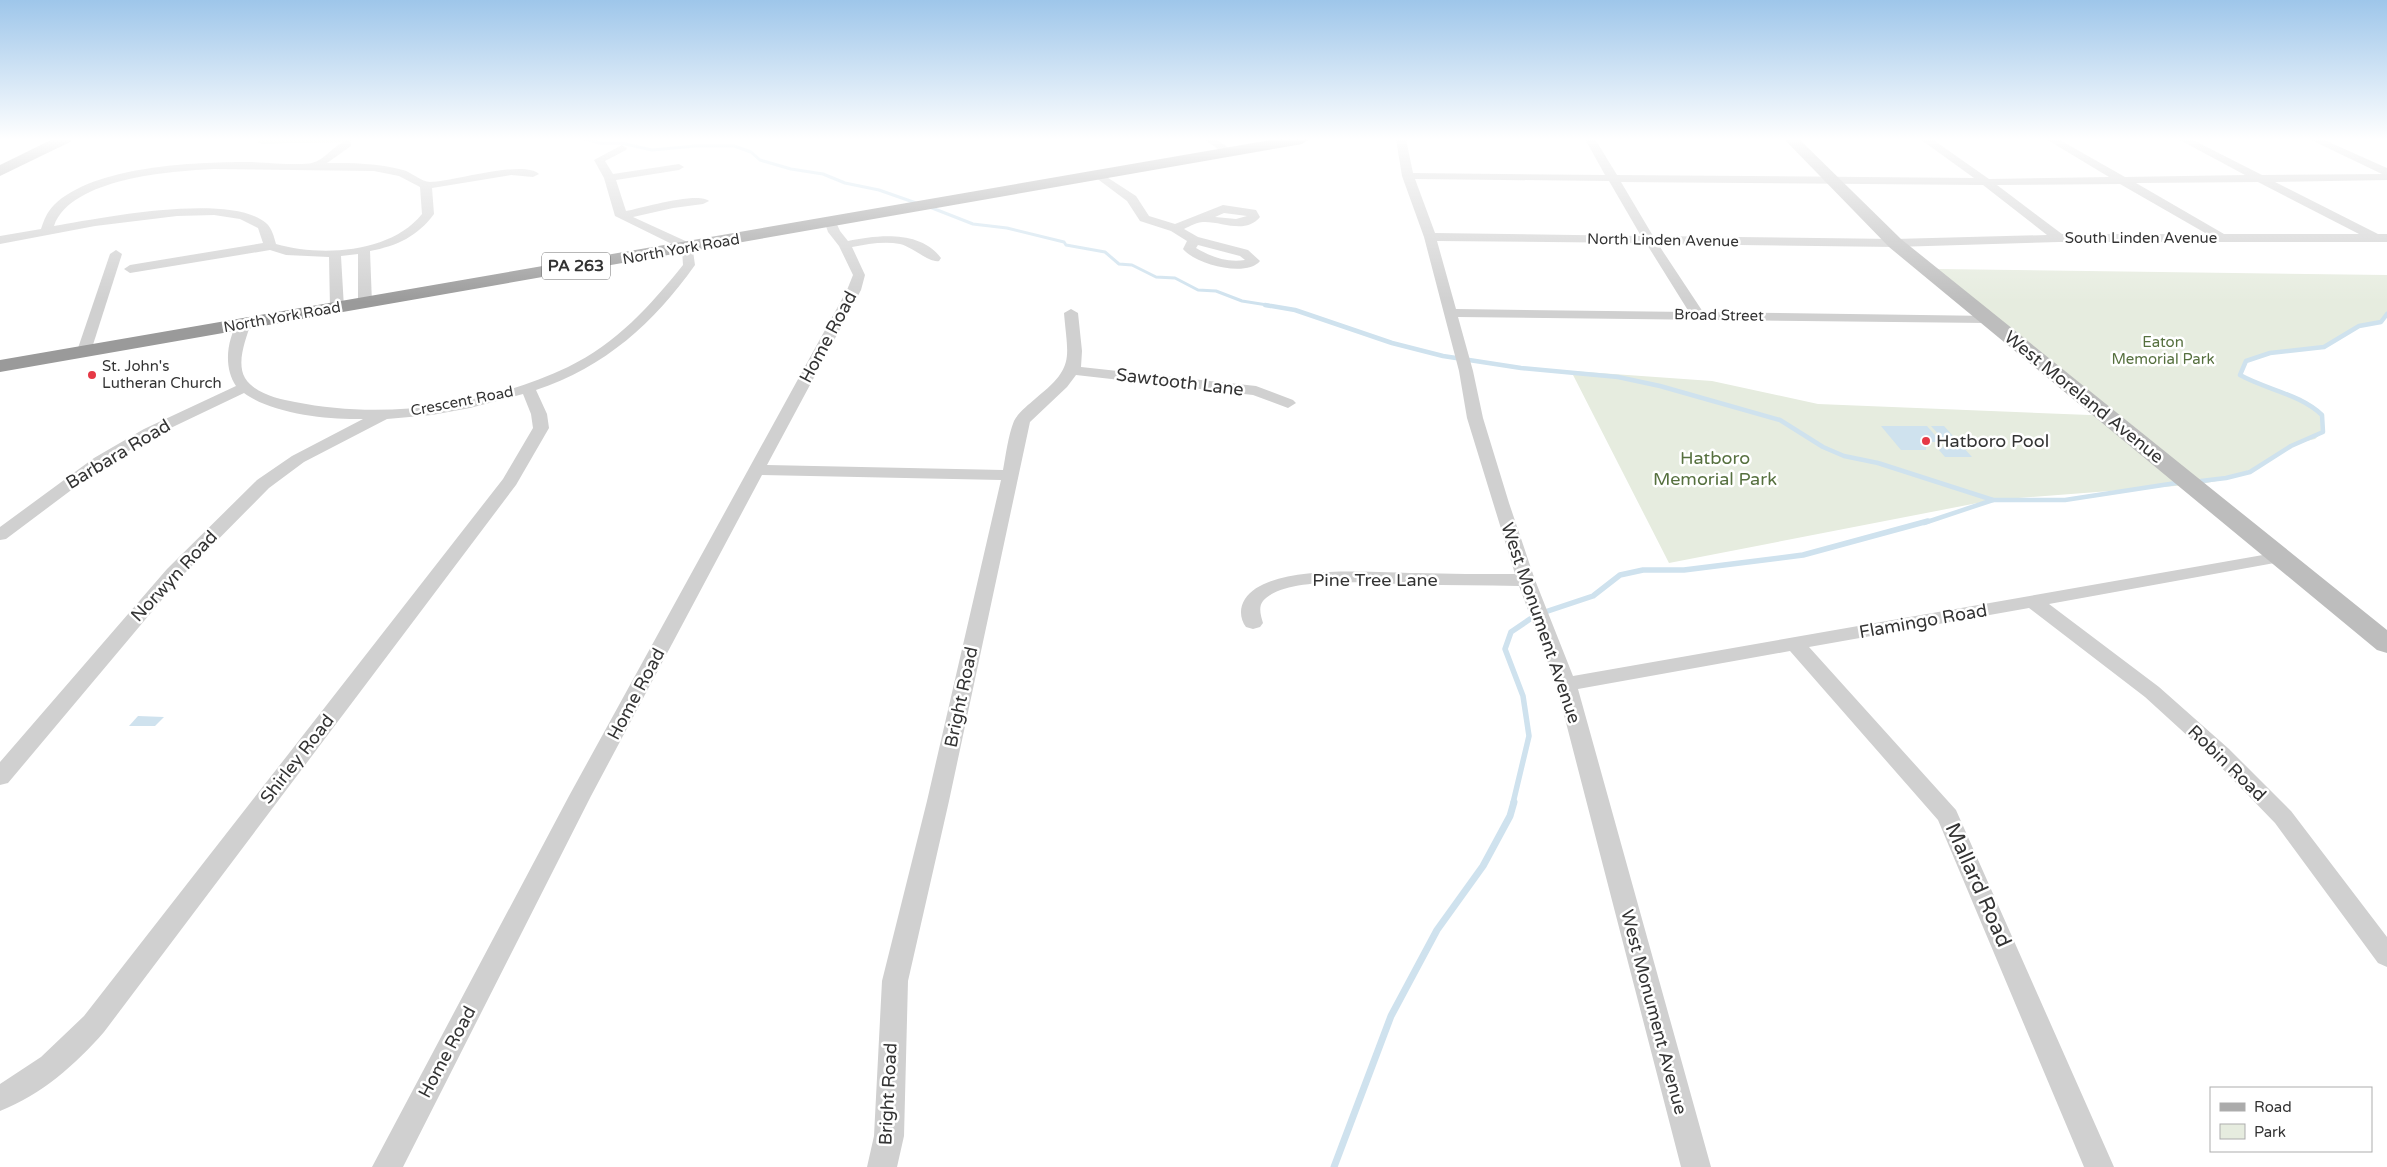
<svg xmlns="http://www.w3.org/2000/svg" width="2387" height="1167" viewBox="0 0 2387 1167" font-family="'Varela Round',sans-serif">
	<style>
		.green { fill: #e6ecdf }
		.water { fill: #cfe2ee }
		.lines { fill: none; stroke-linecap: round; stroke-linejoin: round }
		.stream-far3 { stroke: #cfe2ee; stroke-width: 3 }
		.stream-far2 { stroke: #cfe2ee; stroke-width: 4.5 }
		.stream-far1 { stroke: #cfe2ee; stroke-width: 5.5 }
		.stream { stroke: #cfe2ee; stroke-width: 7 }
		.street { fill: #d0d0d0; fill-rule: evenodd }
		.secondary { fill: #bdbdbd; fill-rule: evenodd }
		.primary { fill: #ababab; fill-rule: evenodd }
		.highway { fill: #9a9a9a; fill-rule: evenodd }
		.poi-dot { fill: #e63946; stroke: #fff; stroke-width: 2 }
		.labels { text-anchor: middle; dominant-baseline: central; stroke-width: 5; stroke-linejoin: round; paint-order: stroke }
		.far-street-label { font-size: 15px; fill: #333; stroke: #fff }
		.far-park-label { font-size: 15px; fill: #56703f; stroke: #fff }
		.far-poi-label { font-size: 15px; fill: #333; stroke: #fff; text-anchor: start }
		.shield { fill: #fff; stroke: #707070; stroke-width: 1 }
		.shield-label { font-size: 16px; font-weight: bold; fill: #333 }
		.street-label { font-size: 18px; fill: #333; stroke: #fff }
		.poi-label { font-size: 18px; fill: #333; stroke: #fff; text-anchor: start }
		.park-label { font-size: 18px; fill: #56703f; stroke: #fff }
		.near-street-label { font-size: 21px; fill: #333; stroke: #fff }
	</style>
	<rect width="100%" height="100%" fill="#fff"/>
	<g class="green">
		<polygon points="263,139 353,139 349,142 262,144 256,142"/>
		<polygon points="1937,269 2387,275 2387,314 2381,322 2359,326 2324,347 2270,353 2246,361 2241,375 2260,386 2309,403 2322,415 2323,432 2315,439 2294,444 2263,465 2222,480 2201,484 1993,500 1669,563 1571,371 1712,381 1818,404 2115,416"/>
	</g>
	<g class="water">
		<polygon points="1881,426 1927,426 1940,441 1944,440 1931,426 1944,426 1972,457 1945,457 1939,450 1944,446 1953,445 1950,442 1926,442 1926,450 1901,450"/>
		<polygon points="138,716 164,717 155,726 129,726"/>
	</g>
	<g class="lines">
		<g class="stream-far3">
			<polyline points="585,139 600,143 621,143 652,150 695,146 734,146 751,152 760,160 791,169 823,174 845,183 879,190 919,204"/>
			<polyline points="927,206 973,224 1007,228 1064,242 1066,245 1105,252 1119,264 1132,265 1156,277 1175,278 1198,290 1216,291 1242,301 1273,306"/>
		</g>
		<g class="stream-far2">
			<polyline points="1265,305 1295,310 1392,343 1443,356 1521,368 1618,377 1660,386 1780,420 1823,447 1844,456 1878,463 1993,500 2065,500 2176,483"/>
			<path d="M2201 481 2226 478 2250 472 2291 446 2323 432 2322 415C2300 394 2267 390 2240 375L2246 361 2270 353 2324 347 2359 326 2381 322 2387 314"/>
			<polyline points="1924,523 1993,500"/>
		</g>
		<polyline class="stream-far1" points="1513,803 1529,736 1523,696 1505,649 1511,632 1536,615 1593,596 1620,575 1643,570 1684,570 1803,555 1928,521"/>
		<polyline class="stream" points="1334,1167 1391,1016 1437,930 1483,866 1510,816 1514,802"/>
		<g class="street">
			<polygon points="1204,139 1216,139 1234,152 1233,154 1225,154"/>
			<path d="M1396 139H1406L1413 173 1605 175 1585 139H1595L1617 175 1974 178 1920 139H1932L1989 179 2109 177 2046 139H2058L2125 177 2245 175 2178 139H2191L2262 175 2382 174 2309 139H2322L2387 168V180L2275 182 2378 234H2387V242H2059L1895 247 1658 244 1703 312 1992 316 1994 319 1992 322 1987 323 1458 317 1473 371 1483 418 1509 503 1535 580 1573 676 2280 552 2286 553 2289 557 2286 561 2280 562 2049 604 2159 687 2229 749 2291 811 2387 937V967L2378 963 2275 823 2213 759 2145 697 2029 608 1809 647 1956 810 2114 1167H2084L1938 820 1790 651 1578 689 1711 1167H1681L1556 684 1519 586C1484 585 1450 585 1416 585 1382 584 1286 574 1263 601 1258 607 1261 616 1263 623L1260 627 1253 629 1246 627C1240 619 1239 608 1245 599 1269 562 1376 573 1416 573 1449 574 1482 574 1515 574L1467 418 1459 371 1424 237 1402 176ZM1415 179 1609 181 1641 236 1435 233ZM1621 182 1983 185 2047 235 1895 239 1653 236ZM2258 182 2359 234H2224L2136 183ZM2120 184 2207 234H2062L1997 185ZM1437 241 1646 243 1689 312 1456 309Z"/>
			<path d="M347 141 351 142V146L327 163C352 163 378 163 403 170 411 172 422 182 430 182 452 182 524 159 539 174L533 177 511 175 432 188 434 214C418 236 397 246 370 251L372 303 370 306H360L358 303V254L341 256 344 308 337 312 330 308 329 257 286 255 270 250 130 273 124 269 130 265 263 243 258 228 240 219 214 215 177 216 95 226 0 244V236L41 229C44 220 47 212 54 205 94 166 194 162 247 162 263 162 299 166 312 163 325 160 334 144 347 141ZM214 169 374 171 399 176 420 187 422 214C391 253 321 257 276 244 274 237 272 228 266 223 230 192 100 218 54 226 71 178 171 171 214 169Z"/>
			<path d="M622 145 627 148 626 150 605 161 613 174 679 164 684 167 679 170 616 180 626 211C641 208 699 191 709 201L703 204 673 208 633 217 692 244 695 265C654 323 605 367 536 390L547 414 549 428 516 485 104 1032C75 1065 41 1095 0 1111V1084L41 1057 84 1016 503 479 533 428 531 414 523 394 470 408 432 415 387 419 304 462 269 488 181 577 8 783 0 785V762L167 569 257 480 292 456 363 419C329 420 272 414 244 393L156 435 106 464 6 539 0 540V527L94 458 144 429 236 386C223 367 227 339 239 320L244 319 251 323C246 339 236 362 245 378 255 394 279 399 295 402 384 420 486 406 568 367 617 343 650 306 683 265L682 249 615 216 604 178 594 160Z"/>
			<path d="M1099 172 1136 196 1149 216 1175 224 1223 205 1256 210 1260 217C1245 235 1222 221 1203 222 1197 222 1190 226 1184 229L1198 237 1248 250 1260 261C1246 278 1195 264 1183 249L1187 241 1171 231 1140 221 1127 201 1095 177 1093 175ZM1224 213 1247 216 1236 219 1215 217ZM1198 245 1240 256 1245 260C1228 263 1211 257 1196 248Z"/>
			<path d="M831 219 835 220 840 231 848 241C878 235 920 230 941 258L939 261C929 263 913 247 900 244 884 241 868 244 852 247L865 275 861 290 767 465 1003 470C1006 454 1008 436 1014 421 1018 413 1028 405 1035 399 1075 367 1068 360 1064 313L1071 309 1078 313 1082 351 1081 367 1256 386 1293 400 1296 403 1288 408 1253 395 1076 375 1067 387 1030 422 949 801 908 981 904 1136 897 1167H867L874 1136 882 981 927 801 1001 480 762 475 591 796 403 1167H372L569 796 847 290 853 275 839 246 828 232 825 223Z"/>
			<polygon points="116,250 122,254 91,351 84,355 79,354 77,351 110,254"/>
		</g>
		<polygon class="secondary" points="1784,139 1799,139 1901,239 2387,630 2387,653 2377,650 1889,247"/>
		<polygon class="primary" points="53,139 73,139 70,142 0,176 0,165"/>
		<polygon class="highway" points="1276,139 1310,139 1302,144 0,372 0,360"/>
	</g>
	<linearGradient id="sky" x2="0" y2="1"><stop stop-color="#9ec6ea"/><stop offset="0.46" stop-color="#fff"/><stop offset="1" stop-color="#fff" stop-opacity="0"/></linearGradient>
	<rect width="2387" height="302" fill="url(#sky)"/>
	<g class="poi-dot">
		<circle cx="92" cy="375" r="5"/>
		<circle cx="1926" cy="441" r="5"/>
	</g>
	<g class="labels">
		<g class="far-street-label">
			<text x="2141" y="238">South Linden Avenue</text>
			<text transform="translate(1663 240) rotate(1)">North Linden Avenue</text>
			<text transform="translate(681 249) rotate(-10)">North York Road</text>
			<text transform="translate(1719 315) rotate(1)">Broad Street</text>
			<text transform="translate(282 317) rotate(-10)">North York Road</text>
			<text transform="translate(462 401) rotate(-11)">Crescent Road</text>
		</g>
		<g class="far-park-label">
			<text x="2163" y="342">Eaton<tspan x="2163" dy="17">Memorial Park</tspan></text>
		</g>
		<g class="far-poi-label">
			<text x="102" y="366">St. John's<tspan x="102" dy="17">Lutheran Church</tspan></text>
		</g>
		<rect class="shield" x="542" y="252.5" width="68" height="27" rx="4"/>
		<g class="shield-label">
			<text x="576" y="266">PA 263</text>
		</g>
		<g class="street-label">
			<text transform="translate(828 337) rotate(-62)">Home Road</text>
			<text transform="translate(1180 382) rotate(7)">Sawtooth Lane</text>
			<text transform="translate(2084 397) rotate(39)">West Moreland Avenue</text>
			<text transform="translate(118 454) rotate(-31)">Barbara Road</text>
			<text transform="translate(174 576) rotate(-47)">Norwyn Road</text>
			<text x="1375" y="580">Pine Tree Lane</text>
			<text transform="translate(1923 621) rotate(-10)">Flamingo Road</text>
			<text transform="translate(1541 623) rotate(71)">West Monument Avenue</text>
			<text transform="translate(636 694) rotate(-62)">Home Road</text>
			<text transform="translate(961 697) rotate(-78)">Bright Road</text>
			<text transform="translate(297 759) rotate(-52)">Shirley Road</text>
			<text transform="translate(2227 763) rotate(44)">Robin Road</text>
			<text transform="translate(1654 1012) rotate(75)">West Monument Avenue</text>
			<text transform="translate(447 1052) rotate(-62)">Home Road</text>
			<text transform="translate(888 1094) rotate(-87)">Bright Road</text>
		</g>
		<g class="poi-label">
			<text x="1936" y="441">Hatboro Pool</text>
		</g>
		<g class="park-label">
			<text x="1715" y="458">Hatboro<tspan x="1715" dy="21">Memorial Park</tspan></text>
		</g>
		<g class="near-street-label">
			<text transform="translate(1978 885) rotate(66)">Mallard Road</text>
		</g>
	</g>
	<rect x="2210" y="1087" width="162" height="65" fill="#ffffff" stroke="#adadad"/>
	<rect x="2220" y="1103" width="25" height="8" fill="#ababab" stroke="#adadad"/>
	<text x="2254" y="1112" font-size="15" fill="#333333">Road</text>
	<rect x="2220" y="1124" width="25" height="15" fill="#e6ecdf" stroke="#adadad"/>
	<text x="2254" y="1137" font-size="15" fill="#333333">Park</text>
</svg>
